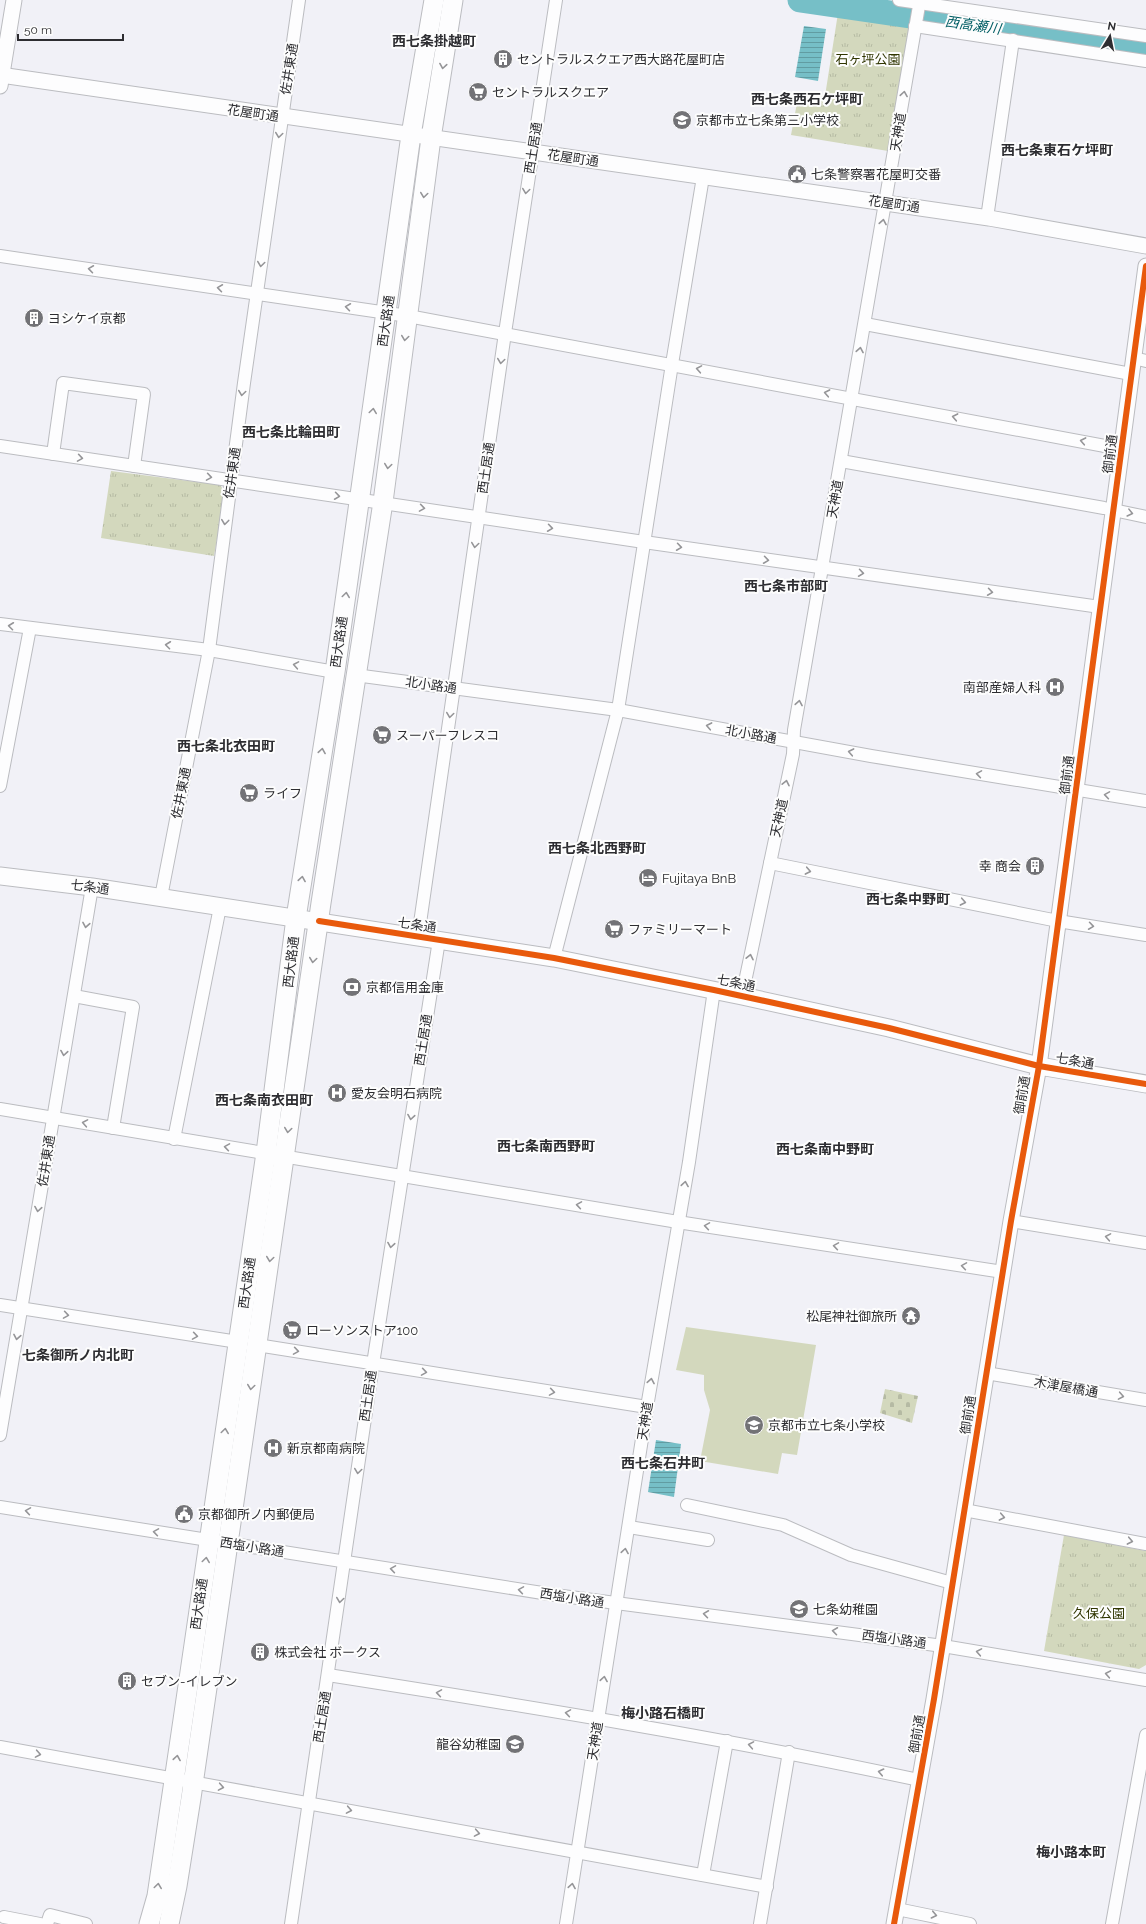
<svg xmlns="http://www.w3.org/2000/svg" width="1146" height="1924" viewBox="0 0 1146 1924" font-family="Raleway,'Noto Sans JP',sans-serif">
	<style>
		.grass { fill: url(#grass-tufts) }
		.cemetery { fill: url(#cemetery-stones) }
		.garden { fill: #d3d8bd }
		.water { fill: url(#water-rules) }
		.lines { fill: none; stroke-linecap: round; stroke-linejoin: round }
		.river { stroke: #76bfc7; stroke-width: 25 }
		.minor-casing { stroke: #bbbcc0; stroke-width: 14 }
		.tertiary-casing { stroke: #bbbcc0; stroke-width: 17 }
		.secondary-casing { stroke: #bbbcc0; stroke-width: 19 }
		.primary-casing { stroke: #bbbcc0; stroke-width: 21 }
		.minor { stroke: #fdfdfe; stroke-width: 12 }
		.tertiary { stroke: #fdfdfe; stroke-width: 15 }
		.secondary { stroke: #fdfdfe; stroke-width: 17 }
		.primary { stroke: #fdfdfe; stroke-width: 19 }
		.cycleway-casing { stroke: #fdfdfd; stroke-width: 8 }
		.cycleway { stroke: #e8590c; stroke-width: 6 }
		.oneway { stroke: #959598 }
		.labels { text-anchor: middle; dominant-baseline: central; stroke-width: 4; stroke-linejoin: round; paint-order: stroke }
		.poi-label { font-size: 13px; fill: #2d2d31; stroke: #fdfdfd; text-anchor: start }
		.park-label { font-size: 13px; fill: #2f3500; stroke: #fdfdfd }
		.street-label { font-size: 13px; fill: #2d2d31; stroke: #fdfdfd }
		.water-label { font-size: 14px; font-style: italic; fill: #005d64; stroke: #fdfdfd }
		.neighbourhood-label { font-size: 14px; font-weight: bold; fill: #2d2d31; stroke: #fdfdfd }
	</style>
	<defs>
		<pattern id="grass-tufts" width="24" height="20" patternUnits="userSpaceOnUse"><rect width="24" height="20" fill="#d3d8bd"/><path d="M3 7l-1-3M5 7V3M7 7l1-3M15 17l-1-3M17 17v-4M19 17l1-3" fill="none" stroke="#b5baa3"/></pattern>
		<pattern id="cemetery-stones" width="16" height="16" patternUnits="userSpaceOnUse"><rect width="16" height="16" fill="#d3d8bd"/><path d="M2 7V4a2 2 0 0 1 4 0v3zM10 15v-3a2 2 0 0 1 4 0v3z" fill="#b5baa3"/></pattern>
		<pattern id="water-rules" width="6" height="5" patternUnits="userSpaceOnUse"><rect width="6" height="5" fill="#76bfc7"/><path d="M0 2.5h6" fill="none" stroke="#619ca2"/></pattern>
	</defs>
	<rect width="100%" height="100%" fill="#f1f1f7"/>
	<g class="grass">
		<polygon points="838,13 911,25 888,151 791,135 799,92 825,96"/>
		<polygon points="111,471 220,485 225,492 214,556 101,538"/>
		<polygon points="1064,1535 1146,1551 1146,1665 1139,1669 1044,1651"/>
	</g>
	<polygon class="cemetery" points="885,1389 918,1396 912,1423 880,1413"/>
	<polygon class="garden" points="686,1327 816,1345 797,1455 782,1453 778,1474 700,1461 710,1410 704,1390 704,1375 676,1370"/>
	<g class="water">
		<polygon points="804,26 826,29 818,81 795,77"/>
		<polygon points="656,1440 681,1444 674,1497 648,1492"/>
	</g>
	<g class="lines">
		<polyline class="river" points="800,0 1146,50"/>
		<defs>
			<g id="minor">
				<polyline points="899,0 1146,36"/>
				<polyline points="915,26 1146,61"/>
				<polyline points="987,218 1013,40"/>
				<polyline points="0,256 408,316 1121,449"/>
				<polyline points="865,324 1131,374"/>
				<polyline points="1133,358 1146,361"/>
				<polyline points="0,446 644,542 1100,607"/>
				<polyline points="53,454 63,383 144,394 134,466"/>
				<polyline points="841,461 1104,508 1146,517"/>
				<polyline points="0,624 209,650 335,672"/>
				<polyline points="355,675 618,710 871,756 1146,801"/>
				<polyline points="0,786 30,628"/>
				<polyline points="770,863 1058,921 1146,935"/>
				<polyline points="161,897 209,650 244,383 299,0"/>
				<polyline points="418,937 505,333 556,0"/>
				<polyline points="554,958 618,710 672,364 703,177"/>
				<polyline points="74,996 133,1007 113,1128"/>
				<polyline points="742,996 793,754 794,730 920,0"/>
				<polyline points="0,1109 684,1223 1003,1272"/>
				<polyline points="174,1139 220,907"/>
				<polyline points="1011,1221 1146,1243"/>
				<polyline points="0,1305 238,1342"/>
				<polyline points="257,1345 647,1407"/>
				<polyline points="986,1373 1146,1400"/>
				<polyline points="0,1435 92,887"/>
				<polyline points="687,1505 783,1525 851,1555 952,1583"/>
				<polyline points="0,1507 555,1595 943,1646 1146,1680"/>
				<polyline points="964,1510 1146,1544"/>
				<polyline points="629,1527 708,1540"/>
				<path d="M328 1675C526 1706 724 1738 919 1780"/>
				<polyline points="0,1747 767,1887"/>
				<polyline points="703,1875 727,1741"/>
				<polyline points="897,1909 970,1924"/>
				<polyline points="4,1917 40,1924"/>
				<polyline points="47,1924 50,1915 86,1924"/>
				<polyline points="291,1924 373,1364 439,940"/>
				<polyline points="566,1924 647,1407 689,1162 714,990"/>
				<polyline points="760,1924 789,1752"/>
				<polyline points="1112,1924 1146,1735"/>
			</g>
			<g id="tertiary">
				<polyline points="0,75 989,218 1146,246"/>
				<polyline points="0,86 14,0"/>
				<polyline points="894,1924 934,1699 1011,1221 1039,1066 1146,266"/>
			</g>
			<polyline id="secondary" points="0,876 92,887 554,958 742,996 889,1028 1039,1066 1146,1084"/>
			<g id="primary">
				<polyline points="149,1924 157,1896 183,1720 266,1153 296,918 335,672 411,135 434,0"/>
				<polyline points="169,1924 177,1886 191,1798 321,903 383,502 431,138 453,0"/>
			</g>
		</defs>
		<use href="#minor" class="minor-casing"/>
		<use href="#tertiary" class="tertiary-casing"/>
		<use href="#secondary" class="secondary-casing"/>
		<use href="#primary" class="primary-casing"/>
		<use href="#minor" class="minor"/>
		<use href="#tertiary" class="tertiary"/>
		<use href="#secondary" class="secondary"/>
		<use href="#primary" class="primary"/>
		<defs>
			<g id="cycleway">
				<polyline points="319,921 554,958 714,990 889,1028 1039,1066 1146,1084"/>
				<polyline points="894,1924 934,1699 1011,1221 1039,1066 1146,266"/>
			</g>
		</defs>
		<use href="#cycleway" class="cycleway-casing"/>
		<use href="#cycleway" class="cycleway"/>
	</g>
	<defs><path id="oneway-chevron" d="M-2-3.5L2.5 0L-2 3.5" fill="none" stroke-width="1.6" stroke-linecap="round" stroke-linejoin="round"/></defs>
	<g class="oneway">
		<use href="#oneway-chevron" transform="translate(443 66) rotate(99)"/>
		<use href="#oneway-chevron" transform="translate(904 94) rotate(-81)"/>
		<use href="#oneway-chevron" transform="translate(279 135) rotate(98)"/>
		<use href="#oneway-chevron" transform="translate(526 191) rotate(98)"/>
		<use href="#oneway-chevron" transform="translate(424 195) rotate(98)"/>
		<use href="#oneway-chevron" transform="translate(883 222) rotate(-80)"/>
		<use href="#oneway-chevron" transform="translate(261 264) rotate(98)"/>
		<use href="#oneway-chevron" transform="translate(91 269) rotate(-172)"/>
		<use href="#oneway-chevron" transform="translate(220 288) rotate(-172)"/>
		<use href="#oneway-chevron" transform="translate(348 307) rotate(-172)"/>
		<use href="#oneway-chevron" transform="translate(405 338) rotate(98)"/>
		<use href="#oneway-chevron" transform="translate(860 350) rotate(-80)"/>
		<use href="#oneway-chevron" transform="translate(501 361) rotate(98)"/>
		<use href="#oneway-chevron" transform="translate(699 369) rotate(-170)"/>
		<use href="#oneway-chevron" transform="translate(242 393) rotate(98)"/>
		<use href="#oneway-chevron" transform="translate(827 393) rotate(-169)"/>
		<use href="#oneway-chevron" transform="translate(373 411) rotate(-82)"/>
		<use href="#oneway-chevron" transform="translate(955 417) rotate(-169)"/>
		<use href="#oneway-chevron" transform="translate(1083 441) rotate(-169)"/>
		<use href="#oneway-chevron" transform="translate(80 458) rotate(9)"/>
		<use href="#oneway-chevron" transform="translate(388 466) rotate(98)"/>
		<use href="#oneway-chevron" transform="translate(209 477) rotate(9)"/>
		<use href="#oneway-chevron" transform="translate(337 496) rotate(8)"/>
		<use href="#oneway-chevron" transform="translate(422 508) rotate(9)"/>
		<use href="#oneway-chevron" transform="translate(1130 513) rotate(14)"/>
		<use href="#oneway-chevron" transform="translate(225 522) rotate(97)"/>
		<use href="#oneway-chevron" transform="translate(550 528) rotate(8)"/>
		<use href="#oneway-chevron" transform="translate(475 545) rotate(98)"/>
		<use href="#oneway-chevron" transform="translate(679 547) rotate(8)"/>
		<use href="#oneway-chevron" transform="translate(766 560) rotate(8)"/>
		<use href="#oneway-chevron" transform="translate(861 573) rotate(8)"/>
		<use href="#oneway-chevron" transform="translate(990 592) rotate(8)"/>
		<use href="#oneway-chevron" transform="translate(346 595) rotate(-82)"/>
		<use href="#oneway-chevron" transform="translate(11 626) rotate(-173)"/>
		<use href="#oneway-chevron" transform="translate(168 645) rotate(-173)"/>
		<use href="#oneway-chevron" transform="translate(296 665) rotate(-170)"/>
		<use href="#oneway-chevron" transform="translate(799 703) rotate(-80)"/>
		<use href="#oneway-chevron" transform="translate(450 715) rotate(98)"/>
		<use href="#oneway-chevron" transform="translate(709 726) rotate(-169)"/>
		<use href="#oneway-chevron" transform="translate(322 751) rotate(-81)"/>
		<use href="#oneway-chevron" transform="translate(851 752) rotate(-169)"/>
		<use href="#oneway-chevron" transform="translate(979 774) rotate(-171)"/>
		<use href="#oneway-chevron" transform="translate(786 783) rotate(-78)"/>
		<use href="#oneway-chevron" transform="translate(1107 795) rotate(-171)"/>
		<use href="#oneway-chevron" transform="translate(808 871) rotate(11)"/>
		<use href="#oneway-chevron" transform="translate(302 879) rotate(-81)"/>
		<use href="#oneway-chevron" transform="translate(963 902) rotate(11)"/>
		<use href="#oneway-chevron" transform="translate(86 925) rotate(100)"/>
		<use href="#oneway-chevron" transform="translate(1091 926) rotate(8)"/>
		<use href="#oneway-chevron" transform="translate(750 957) rotate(-78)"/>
		<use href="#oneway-chevron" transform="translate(313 960) rotate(98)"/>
		<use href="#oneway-chevron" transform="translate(64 1053) rotate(99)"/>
		<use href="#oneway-chevron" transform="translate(411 1117) rotate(99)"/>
		<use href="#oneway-chevron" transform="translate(85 1123) rotate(-170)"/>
		<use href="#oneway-chevron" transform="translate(288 1130) rotate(98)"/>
		<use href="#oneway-chevron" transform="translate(227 1147) rotate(-171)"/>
		<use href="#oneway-chevron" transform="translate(685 1184) rotate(-81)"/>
		<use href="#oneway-chevron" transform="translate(579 1205) rotate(-171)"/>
		<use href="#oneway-chevron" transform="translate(38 1209) rotate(99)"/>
		<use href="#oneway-chevron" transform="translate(707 1226) rotate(-171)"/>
		<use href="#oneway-chevron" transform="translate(1108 1237) rotate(-170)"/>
		<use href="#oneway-chevron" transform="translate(391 1245) rotate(99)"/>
		<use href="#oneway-chevron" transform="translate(836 1246) rotate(-171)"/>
		<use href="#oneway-chevron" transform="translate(270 1259) rotate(98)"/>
		<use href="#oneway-chevron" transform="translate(964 1266) rotate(-171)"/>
		<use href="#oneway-chevron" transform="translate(66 1315) rotate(9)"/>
		<use href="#oneway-chevron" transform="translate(195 1336) rotate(9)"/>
		<use href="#oneway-chevron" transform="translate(17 1337) rotate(100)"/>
		<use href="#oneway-chevron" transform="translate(296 1351) rotate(9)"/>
		<use href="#oneway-chevron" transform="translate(424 1372) rotate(9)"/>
		<use href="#oneway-chevron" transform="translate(651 1381) rotate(-80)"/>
		<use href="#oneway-chevron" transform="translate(251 1387) rotate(98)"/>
		<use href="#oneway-chevron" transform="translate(552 1392) rotate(9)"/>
		<use href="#oneway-chevron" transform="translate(1121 1396) rotate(10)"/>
		<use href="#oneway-chevron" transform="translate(225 1431) rotate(-82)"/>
		<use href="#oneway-chevron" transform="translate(358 1471) rotate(98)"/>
		<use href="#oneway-chevron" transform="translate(28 1511) rotate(-171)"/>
		<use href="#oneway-chevron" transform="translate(1002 1517) rotate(11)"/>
		<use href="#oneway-chevron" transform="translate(156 1532) rotate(-171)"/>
		<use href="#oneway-chevron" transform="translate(1130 1541) rotate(11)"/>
		<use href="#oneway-chevron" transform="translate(625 1551) rotate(-81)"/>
		<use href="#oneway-chevron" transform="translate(206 1560) rotate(-82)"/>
		<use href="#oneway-chevron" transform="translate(393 1569) rotate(-171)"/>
		<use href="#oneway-chevron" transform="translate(521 1590) rotate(-171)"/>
		<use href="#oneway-chevron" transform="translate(340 1600) rotate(98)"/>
		<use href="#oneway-chevron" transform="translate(706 1614) rotate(-172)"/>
		<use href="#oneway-chevron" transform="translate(835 1631) rotate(-172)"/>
		<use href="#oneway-chevron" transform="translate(979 1652) rotate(-170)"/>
		<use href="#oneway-chevron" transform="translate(1108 1674) rotate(-170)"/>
		<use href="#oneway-chevron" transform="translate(604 1679) rotate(-81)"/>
		<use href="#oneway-chevron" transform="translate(439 1693) rotate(-171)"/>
		<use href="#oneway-chevron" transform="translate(568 1713) rotate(-171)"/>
		<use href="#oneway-chevron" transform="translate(751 1745) rotate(-170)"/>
		<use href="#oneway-chevron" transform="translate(38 1754) rotate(10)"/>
		<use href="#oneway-chevron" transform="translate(177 1758) rotate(-81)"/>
		<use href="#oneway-chevron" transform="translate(881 1772) rotate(-168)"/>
		<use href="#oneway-chevron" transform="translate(221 1787) rotate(10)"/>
		<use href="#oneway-chevron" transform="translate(349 1810) rotate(10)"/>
		<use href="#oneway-chevron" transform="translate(477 1833) rotate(10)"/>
		<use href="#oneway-chevron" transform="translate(158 1886) rotate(-82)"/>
		<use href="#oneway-chevron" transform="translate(572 1886) rotate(-81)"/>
		<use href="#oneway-chevron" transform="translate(934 1915) rotate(12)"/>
	</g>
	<defs>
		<symbol id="building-disc" viewBox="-11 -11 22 22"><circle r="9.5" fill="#727276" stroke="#fdfdfd"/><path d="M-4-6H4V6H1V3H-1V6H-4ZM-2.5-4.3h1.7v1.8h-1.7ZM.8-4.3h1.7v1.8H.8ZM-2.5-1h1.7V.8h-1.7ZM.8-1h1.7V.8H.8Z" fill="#fff"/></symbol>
		<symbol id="supermarket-disc" viewBox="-11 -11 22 22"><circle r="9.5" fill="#727276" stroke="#fdfdfd"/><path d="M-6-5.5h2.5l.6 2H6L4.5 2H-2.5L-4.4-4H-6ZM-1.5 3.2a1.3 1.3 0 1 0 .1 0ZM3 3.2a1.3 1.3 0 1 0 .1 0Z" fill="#fff"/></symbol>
		<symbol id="school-disc" viewBox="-11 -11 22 22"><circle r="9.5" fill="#727276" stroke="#fdfdfd"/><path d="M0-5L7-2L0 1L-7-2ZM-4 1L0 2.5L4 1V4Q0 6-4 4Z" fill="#fff"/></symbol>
		<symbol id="civic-disc" viewBox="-11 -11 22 22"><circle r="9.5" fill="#727276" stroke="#fdfdfd"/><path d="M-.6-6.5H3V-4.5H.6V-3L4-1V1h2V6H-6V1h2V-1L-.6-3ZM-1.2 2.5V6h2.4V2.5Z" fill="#fff"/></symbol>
		<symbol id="hospital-disc" viewBox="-11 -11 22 22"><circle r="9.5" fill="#727276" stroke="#fdfdfd"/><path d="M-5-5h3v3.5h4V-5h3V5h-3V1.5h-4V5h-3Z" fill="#fff"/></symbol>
		<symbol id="hotel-disc" viewBox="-11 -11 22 22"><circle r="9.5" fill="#727276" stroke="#fdfdfd"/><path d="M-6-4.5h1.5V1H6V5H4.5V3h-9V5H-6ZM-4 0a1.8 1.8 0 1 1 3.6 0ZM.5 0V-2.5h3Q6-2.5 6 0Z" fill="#fff"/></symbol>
		<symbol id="bank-disc" viewBox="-11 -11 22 22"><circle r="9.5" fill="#727276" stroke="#fdfdfd"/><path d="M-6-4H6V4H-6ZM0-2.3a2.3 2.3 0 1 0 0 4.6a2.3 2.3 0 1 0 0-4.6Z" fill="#fff"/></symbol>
		<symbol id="temple-disc" viewBox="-11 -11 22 22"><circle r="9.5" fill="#727276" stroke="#fdfdfd"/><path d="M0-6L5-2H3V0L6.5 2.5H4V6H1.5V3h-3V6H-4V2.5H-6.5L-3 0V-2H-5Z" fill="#fff"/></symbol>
	</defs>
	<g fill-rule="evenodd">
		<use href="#building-disc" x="492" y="48" width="22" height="22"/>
		<use href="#supermarket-disc" x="467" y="81" width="22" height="22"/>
		<use href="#school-disc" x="671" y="109" width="22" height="22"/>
		<use href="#civic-disc" x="786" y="163" width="22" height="22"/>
		<use href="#building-disc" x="23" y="307" width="22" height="22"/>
		<use href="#hospital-disc" x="1044" y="676" width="22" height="22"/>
		<use href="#supermarket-disc" x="371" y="724" width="22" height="22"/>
		<use href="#supermarket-disc" x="238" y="782" width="22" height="22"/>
		<use href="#building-disc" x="1024" y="855" width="22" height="22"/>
		<use href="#hotel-disc" x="637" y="867" width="22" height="22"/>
		<use href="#supermarket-disc" x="603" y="918" width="22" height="22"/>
		<use href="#bank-disc" x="341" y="976" width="22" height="22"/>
		<use href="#hospital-disc" x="326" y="1082" width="22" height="22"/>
		<use href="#temple-disc" x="900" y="1305" width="22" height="22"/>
		<use href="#supermarket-disc" x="281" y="1319" width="22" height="22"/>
		<use href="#school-disc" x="743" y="1414" width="22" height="22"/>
		<use href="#hospital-disc" x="262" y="1437" width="22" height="22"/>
		<use href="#civic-disc" x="173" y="1503" width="22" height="22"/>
		<use href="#school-disc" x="788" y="1598" width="22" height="22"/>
		<use href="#building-disc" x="249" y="1641" width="22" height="22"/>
		<use href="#building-disc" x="116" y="1670" width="22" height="22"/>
		<use href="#school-disc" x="504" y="1733" width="22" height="22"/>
	</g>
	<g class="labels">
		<g class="poi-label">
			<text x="517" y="59">セントラルスクエア西大路花屋町店</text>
			<text x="492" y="92">セントラルスクエア</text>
			<text x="696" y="120">京都市立七条第三小学校</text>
			<text x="811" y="174">七条警察署花屋町交番</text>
			<text x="48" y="318">ヨシケイ京都</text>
			<text x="1041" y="687" text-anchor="end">南部産婦人科</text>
			<text x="396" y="735">スーパーフレスコ</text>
			<text x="263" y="793">ライフ</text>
			<text x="1021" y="866" text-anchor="end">幸 商会</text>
			<text x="662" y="878">Fujitaya BnB</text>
			<text x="628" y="929">ファミリーマート</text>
			<text x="366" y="987">京都信用金庫</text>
			<text x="351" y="1093">愛友会明石病院</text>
			<text x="897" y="1316" text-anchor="end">松尾神社御旅所</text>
			<text x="306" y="1330">ローソンストア100</text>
			<text x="768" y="1425">京都市立七条小学校</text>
			<text x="287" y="1448">新京都南病院</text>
			<text x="198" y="1514">京都御所ノ内郵便局</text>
			<text x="813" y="1609">七条幼稚園</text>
			<text x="274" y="1652">株式会社 ボークス</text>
			<text x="141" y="1681">セブン-イレブン</text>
			<text x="501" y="1744" text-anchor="end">龍谷幼稚園</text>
		</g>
		<g class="park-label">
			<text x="868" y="59">石ヶ坪公園</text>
			<text x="1099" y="1613">久保公園</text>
		</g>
		<g class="street-label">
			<text transform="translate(289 69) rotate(-81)">佐井東通</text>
			<text transform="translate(253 113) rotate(8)">花屋町通</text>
			<text transform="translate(898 132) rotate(-81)">天神道</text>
			<text transform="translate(533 148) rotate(-81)">西土居通</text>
			<text transform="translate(573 158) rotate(8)">花屋町通</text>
			<text transform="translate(894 204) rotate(8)">花屋町通</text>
			<text transform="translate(386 321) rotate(-82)">西大路通</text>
			<text transform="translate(1110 454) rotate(-83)">御前通</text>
			<text transform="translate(486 468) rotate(-82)">西土居通</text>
			<text transform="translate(232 473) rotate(-82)">佐井東通</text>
			<text transform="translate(835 499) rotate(-80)">天神道</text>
			<text transform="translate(339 642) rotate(-82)">西大路通</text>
			<text transform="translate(431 685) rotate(8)">北小路通</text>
			<text transform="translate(751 734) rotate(10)">北小路通</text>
			<text transform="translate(1067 775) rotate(-83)">御前通</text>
			<text transform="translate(181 793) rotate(-79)">佐井東通</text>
			<text transform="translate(779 818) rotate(-78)">天神道</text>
			<text transform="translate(90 887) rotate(8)">七条通</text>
			<text transform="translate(417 925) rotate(9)">七条通</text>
			<text transform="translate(291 962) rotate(-83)">西大路通</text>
			<text transform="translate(736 983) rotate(12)">七条通</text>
			<text transform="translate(423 1040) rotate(-81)">西土居通</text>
			<text transform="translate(1075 1061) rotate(10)">七条通</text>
			<text transform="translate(1022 1095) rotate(-80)">御前通</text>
			<text transform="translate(46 1161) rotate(-81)">佐井東通</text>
			<text transform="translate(247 1283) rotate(-82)">西大路通</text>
			<text transform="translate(1066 1387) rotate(10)">木津屋橋通</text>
			<text transform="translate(368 1396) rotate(-82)">西土居通</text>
			<text transform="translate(968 1415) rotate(-81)">御前通</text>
			<text transform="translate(645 1421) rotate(-81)">天神道</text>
			<text transform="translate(252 1547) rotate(9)">西塩小路通</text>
			<text transform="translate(572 1598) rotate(9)">西塩小路通</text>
			<text transform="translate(199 1604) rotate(-82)">西大路通</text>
			<text transform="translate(894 1639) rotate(8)">西塩小路通</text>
			<text transform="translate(322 1717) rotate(-81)">西土居通</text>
			<text transform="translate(917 1734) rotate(-80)">御前通</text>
			<text transform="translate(595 1741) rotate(-81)">天神道</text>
		</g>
		<g class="water-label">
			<text transform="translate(973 25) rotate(8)">西高瀬川</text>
		</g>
		<g class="neighbourhood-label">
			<text x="434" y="41">西七条掛越町</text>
			<text x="807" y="99">西七条西石ケ坪町</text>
			<text x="1057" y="150">西七条東石ケ坪町</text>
			<text x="291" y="432">西七条比輪田町</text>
			<text x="786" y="586">西七条市部町</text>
			<text x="226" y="746">西七条北衣田町</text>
			<text x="597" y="848">西七条北西野町</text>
			<text x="908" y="899">西七条中野町</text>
			<text x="264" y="1100">西七条南衣田町</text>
			<text x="546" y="1146">西七条南西野町</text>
			<text x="825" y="1149">西七条南中野町</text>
			<text x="78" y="1355">七条御所ノ内北町</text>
			<text x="663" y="1463">西七条石井町</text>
			<text x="663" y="1713">梅小路石橋町</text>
			<text x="1071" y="1852">梅小路本町</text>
		</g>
	</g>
	<g transform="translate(1110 36) rotate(10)" stroke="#fdfdfd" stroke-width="3" paint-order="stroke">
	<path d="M0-3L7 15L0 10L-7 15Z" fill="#2d2d31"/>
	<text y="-6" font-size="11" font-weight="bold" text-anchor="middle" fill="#2d2d31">N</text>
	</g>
	<path d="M18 34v6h105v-6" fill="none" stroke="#2d2d31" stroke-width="2"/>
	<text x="24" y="34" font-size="12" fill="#2d2d31" stroke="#fdfdfd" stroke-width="3" paint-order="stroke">50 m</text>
</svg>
